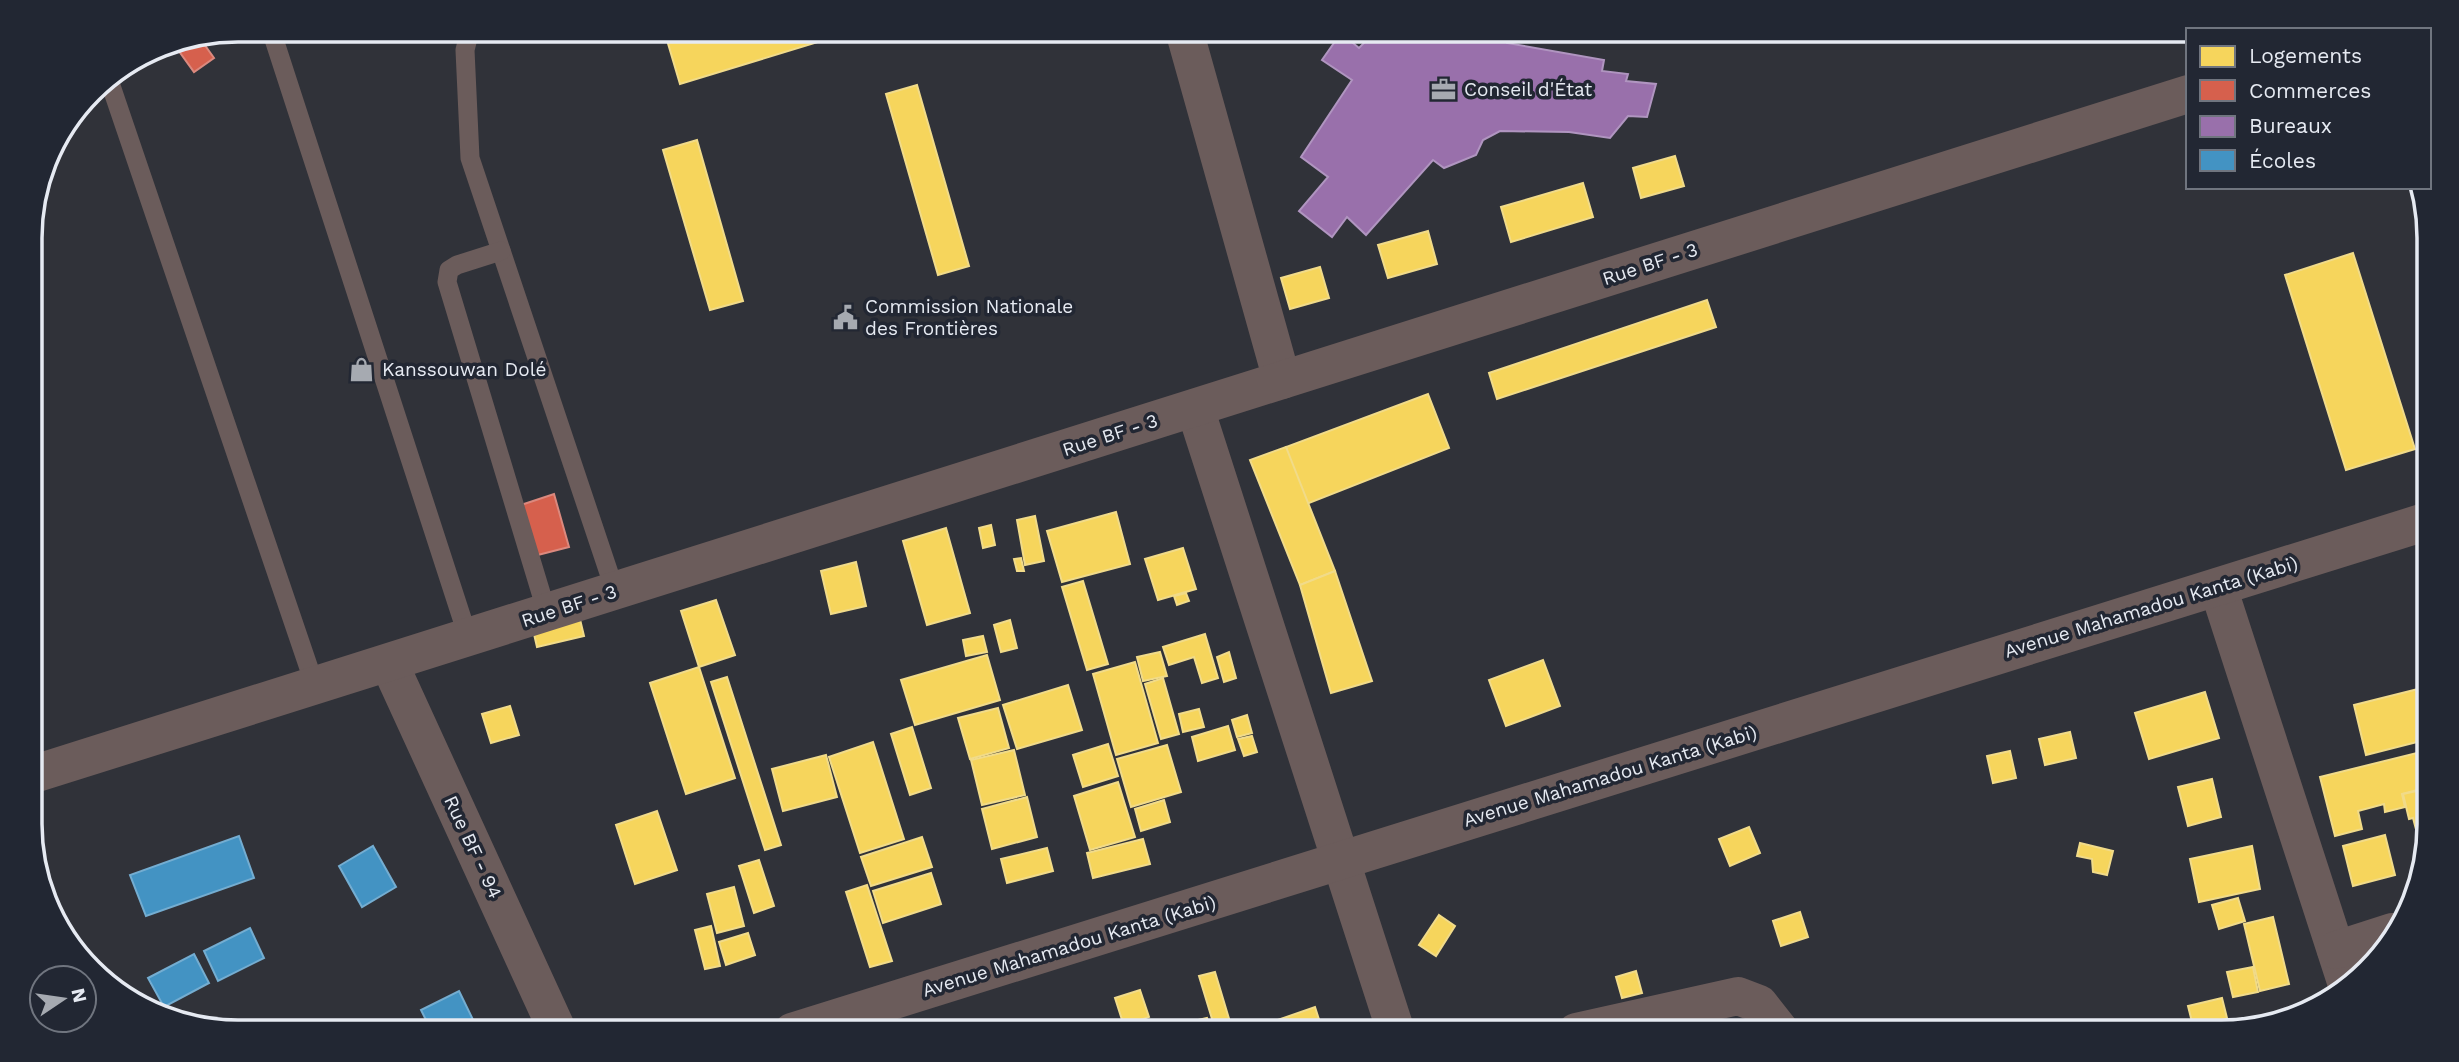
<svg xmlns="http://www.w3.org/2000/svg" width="2459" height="1062" viewBox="0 0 2459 1062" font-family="'Work Sans',sans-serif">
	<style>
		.homes { fill: #f6d55c; stroke: #f1db89; stroke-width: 2 }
		.shops { fill: #d6604d; stroke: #db897e; stroke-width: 2 }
		.offices { fill: #9970ab; stroke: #b095c0; stroke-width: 2 }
		.schools { fill: #4393c3; stroke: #74add1; stroke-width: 2 }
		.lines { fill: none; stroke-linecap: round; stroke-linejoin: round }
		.service { stroke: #6b5c5b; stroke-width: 19 }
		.minor { stroke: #6b5c5b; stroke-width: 38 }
		.labels { text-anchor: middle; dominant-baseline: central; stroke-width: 7; stroke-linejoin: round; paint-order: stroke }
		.poi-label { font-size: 19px; fill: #e6eaf2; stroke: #222733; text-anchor: start }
		.street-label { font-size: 19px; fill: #e6eaf2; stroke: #222733 }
		.rim { fill: none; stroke: #e6eaf2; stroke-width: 3.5 }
	</style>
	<rect width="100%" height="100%" fill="#303239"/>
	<g class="homes">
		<polygon points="664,30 857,30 680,84"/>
		<polygon points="1215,30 1239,30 1240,33 1217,39"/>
		<polygon points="1781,30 1801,30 1782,35"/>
		<polygon points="917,85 969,266 938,275 886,94"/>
		<polygon points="697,140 743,301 710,310 663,150"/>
		<polygon points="1675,156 1684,186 1641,198 1633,168"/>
		<polygon points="1583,183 1593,217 1511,242 1501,207"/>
		<polygon points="1428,231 1437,264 1388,278 1378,245"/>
		<polygon points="2353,253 2415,449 2346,470 2285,275"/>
		<polygon points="1320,267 1329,298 1290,309 1281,278"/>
		<polygon points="1707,300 1716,327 1497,399 1489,373"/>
		<polygon points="1428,394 1449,448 1304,505 1286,447"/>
		<polygon points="1286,447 1335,571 1300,585 1250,460"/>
		<polygon points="1116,512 1130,564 1062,582 1047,531"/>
		<polygon points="1035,516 1044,561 1025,565 1017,520"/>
		<polygon points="991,525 995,545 983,548 979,528"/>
		<polygon points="946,528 970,613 927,625 903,541"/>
		<polygon points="1183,548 1196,589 1158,600 1145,559"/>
		<polygon points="1021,558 1024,571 1017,571 1014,559"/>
		<polygon points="856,562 866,606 831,614 821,571"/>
		<polygon points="1335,571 1372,681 1331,693 1300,585"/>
		<polygon points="1083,581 1108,664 1087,670 1062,587"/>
		<polygon points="1186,593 1189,601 1177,605 1174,596"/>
		<polygon points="716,600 735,655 699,667 681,611"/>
		<polygon points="578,611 584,636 537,647 531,621"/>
		<polygon points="1010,620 1017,648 1001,652 994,625"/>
		<polygon points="1205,634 1218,678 1202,683 1194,657 1169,665 1163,647"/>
		<polygon points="983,636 987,652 966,656 963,640"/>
		<polygon points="1160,652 1167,676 1143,681 1137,657"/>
		<polygon points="1229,652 1236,678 1224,682 1217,657"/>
		<polygon points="987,655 1000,700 915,725 901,680"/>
		<polygon points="1543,660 1560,706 1506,726 1489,680"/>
		<polygon points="1135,662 1158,743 1116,755 1093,674"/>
		<polygon points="699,667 735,778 686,794 650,683"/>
		<polygon points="727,677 781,845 765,850 711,682"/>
		<polygon points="1163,678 1179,734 1161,739 1145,684"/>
		<polygon points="1068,685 1082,730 1017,749 1003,705"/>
		<polygon points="2422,688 2429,716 2429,739 2366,755 2354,705"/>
		<polygon points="2205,692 2219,738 2149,759 2135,713"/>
		<polygon points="510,706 519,735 491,743 482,714"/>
		<polygon points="998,708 1009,748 970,759 958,718"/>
		<polygon points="1199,709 1204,727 1183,732 1179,714"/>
		<polygon points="1247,715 1252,733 1237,737 1232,720"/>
		<polygon points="1228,726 1235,750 1198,761 1192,737"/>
		<polygon points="912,727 931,788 910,795 891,734"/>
		<polygon points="2070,732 2076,758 2045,765 2039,739"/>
		<polygon points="1252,736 1257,752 1244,756 1238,739"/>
		<polygon points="873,742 904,839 860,853 829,757"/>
		<polygon points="1108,744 1118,776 1083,787 1073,755"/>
		<polygon points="1167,745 1181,792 1131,807 1117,759"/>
		<polygon points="1014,750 1025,795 982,805 971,760"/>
		<polygon points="2429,750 2429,787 2402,794 2405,807 2385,812 2384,804 2358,811 2362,829 2335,836 2320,777"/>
		<polygon points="2010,751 2016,778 1993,783 1987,756"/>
		<polygon points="826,755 837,797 783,811 772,769"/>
		<polygon points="2212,779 2221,817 2188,826 2178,787"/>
		<polygon points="1118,782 1135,837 1090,850 1074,796"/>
		<polygon points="2426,789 2429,801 2427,838 2425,831 2417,833 2413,818 2409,819 2403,794"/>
		<polygon points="1027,797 1037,837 992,849 982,809"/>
		<polygon points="1164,800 1170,822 1141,831 1135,809"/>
		<polygon points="657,811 677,870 635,884 616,825"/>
		<polygon points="1749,827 1760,853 1730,866 1719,839"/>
		<polygon points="2385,835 2395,875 2353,886 2343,846"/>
		<polygon points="922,837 932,867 871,886 861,857"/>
		<polygon points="1143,839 1150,864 1093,878 1087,853"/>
		<polygon points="2080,843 2113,851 2107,875 2093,872 2092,859 2077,856"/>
		<polygon points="2252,846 2260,889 2199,902 2190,859"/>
		<polygon points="1047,848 1053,871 1007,883 1001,859"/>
		<polygon points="759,860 774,906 754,913 739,866"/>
		<polygon points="931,873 941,904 883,923 873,891"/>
		<polygon points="867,885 892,961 870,967 846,892"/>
		<polygon points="734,887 744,926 717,933 707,894"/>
		<polygon points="2238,898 2245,921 2219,929 2212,905"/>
		<polygon points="1800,912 1808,937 1781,946 1773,921"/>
		<polygon points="1439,915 1455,926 1436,956 1419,945"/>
		<polygon points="2273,917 2289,984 2260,991 2244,924"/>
		<polygon points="711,926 720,966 705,969 695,930"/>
		<polygon points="748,933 755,955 726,965 719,942"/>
		<polygon points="2253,967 2258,992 2233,997 2227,972"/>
		<polygon points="1636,971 1642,993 1622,998 1616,977"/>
		<polygon points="1215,972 1233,1032 1216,1032 1199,976"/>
		<polygon points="1140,990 1149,1017 1124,1026 1115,998"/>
		<polygon points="2222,998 2228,1022 2194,1030 2188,1006"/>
		<polygon points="1315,1007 1323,1032 1275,1032 1272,1022"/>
		<polygon points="1207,1018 1211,1032 1188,1032 1185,1023"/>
		<polygon points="1753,1022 1757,1032 1728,1032"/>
	</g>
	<g class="shops">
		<polygon points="243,30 257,30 251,37"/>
		<polygon points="199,37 214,58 194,72 173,43"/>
		<polygon points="554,494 569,547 530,557 518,506"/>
	</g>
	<polygon class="offices" points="1361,30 1506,30 1507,43 1604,60 1602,71 1628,74 1626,81 1656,84 1647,117 1628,116 1610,138 1569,132 1500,131 1483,140 1476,155 1444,168 1433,160 1366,235 1347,217 1332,237 1299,211 1328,177 1301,157 1352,80 1322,60 1341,33 1359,48 1368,39"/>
	<g class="schools">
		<polygon points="239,836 254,878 146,916 130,875"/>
		<polygon points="373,846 396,887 362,907 339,866"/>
		<polygon points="250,928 264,958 218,981 204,951"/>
		<polygon points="194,954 209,983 164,1007 148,978"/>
		<polygon points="97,962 145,1006 92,966"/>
		<polygon points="459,991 479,1032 432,1032 421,1010"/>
	</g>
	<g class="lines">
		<g class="service">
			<polyline points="271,30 468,637"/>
			<polyline points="470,30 465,50 470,158 615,591"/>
			<polyline points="108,77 315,686"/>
			<polyline points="501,251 457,265 449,270 447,282 547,613"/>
		</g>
		<g class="minor">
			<polyline points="1184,30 1282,380"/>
			<polyline points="1195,408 1396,1032"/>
			<polyline points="2218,587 2348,988"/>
			<polyline points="389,663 558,1032"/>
			<polyline points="31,775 2188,94"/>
			<polyline points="2336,950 2392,932"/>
			<polyline points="792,1032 2428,521"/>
			<polyline points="1576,1032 1738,996 1759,1004 1781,1032"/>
		</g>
	</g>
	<defs>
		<symbol id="office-bare" viewBox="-9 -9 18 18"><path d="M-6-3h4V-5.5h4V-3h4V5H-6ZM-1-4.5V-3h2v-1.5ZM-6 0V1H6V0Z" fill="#a6aab1" stroke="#222733" stroke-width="2.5" paint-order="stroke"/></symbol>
		<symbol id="civic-bare" viewBox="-9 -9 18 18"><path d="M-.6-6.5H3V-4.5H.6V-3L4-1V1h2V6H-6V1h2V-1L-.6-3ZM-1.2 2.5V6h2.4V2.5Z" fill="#a6aab1" stroke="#222733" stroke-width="2.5" paint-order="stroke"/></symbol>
		<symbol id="shop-bare" viewBox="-9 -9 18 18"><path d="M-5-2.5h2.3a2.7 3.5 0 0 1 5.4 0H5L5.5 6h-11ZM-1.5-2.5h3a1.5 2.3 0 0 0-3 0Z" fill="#a6aab1" stroke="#222733" stroke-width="2.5" paint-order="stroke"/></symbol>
	</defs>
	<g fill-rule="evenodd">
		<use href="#office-bare" x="1426" y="72" width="35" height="35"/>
		<use href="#civic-bare" x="828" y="300" width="35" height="35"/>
		<use href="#shop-bare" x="344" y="352" width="35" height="35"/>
	</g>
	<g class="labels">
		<g class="poi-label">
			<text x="1464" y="89">Conseil d'État</text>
			<text x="865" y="306">Commission Nationale<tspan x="865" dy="22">des Frontières</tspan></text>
			<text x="382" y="369">Kanssouwan Dolé</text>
		</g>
		<g class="street-label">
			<text transform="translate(1650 264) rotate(-18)">Rue BF - 3</text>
			<text transform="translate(1110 435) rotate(-18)">Rue BF - 3</text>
			<text transform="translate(569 606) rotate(-18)">Rue BF - 3</text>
			<text transform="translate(2151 607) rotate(-17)">Avenue Mahamadou Kanta (Kabi)</text>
			<text transform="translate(1610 776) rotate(-17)">Avenue Mahamadou Kanta (Kabi)</text>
			<text transform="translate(473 847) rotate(65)">Rue BF - 94</text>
			<text transform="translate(1069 946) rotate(-17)">Avenue Mahamadou Kanta (Kabi)</text>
		</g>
	</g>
	<path d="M0 0H2459V1062H0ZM238 42H2221A196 196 0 0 1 2417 238V824A196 196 0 0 1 2221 1020H238A196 196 0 0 1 42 824V238A196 196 0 0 1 238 42Z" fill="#222733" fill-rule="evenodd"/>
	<path class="rim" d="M238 42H2221A196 196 0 0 1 2417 238V824A196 196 0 0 1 2221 1020H238A196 196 0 0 1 42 824V238A196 196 0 0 1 238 42Z"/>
	<rect x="2186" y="28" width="245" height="161" fill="#222733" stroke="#70757f" stroke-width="2"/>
	<rect x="2200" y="46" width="35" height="21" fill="#f6d55c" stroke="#70757f" stroke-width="2"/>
	<text x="2249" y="63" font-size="21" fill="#e6eaf2">Logements</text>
	<rect x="2200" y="80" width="35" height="21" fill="#d6604d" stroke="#70757f" stroke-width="2"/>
	<text x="2249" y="98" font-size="21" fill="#e6eaf2">Commerces</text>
	<rect x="2200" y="116" width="35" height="21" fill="#9970ab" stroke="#70757f" stroke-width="2"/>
	<text x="2249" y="133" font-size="21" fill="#e6eaf2">Bureaux</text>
	<rect x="2200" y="150" width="35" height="21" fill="#4393c3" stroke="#70757f" stroke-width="2"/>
	<text x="2249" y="168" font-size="21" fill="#e6eaf2">Écoles</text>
	<g transform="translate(63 999) rotate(77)"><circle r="33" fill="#222733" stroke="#70757f" stroke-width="2"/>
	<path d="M0-5L12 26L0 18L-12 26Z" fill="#a6aab1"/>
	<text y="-10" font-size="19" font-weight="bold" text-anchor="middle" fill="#e6eaf2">N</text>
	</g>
</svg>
